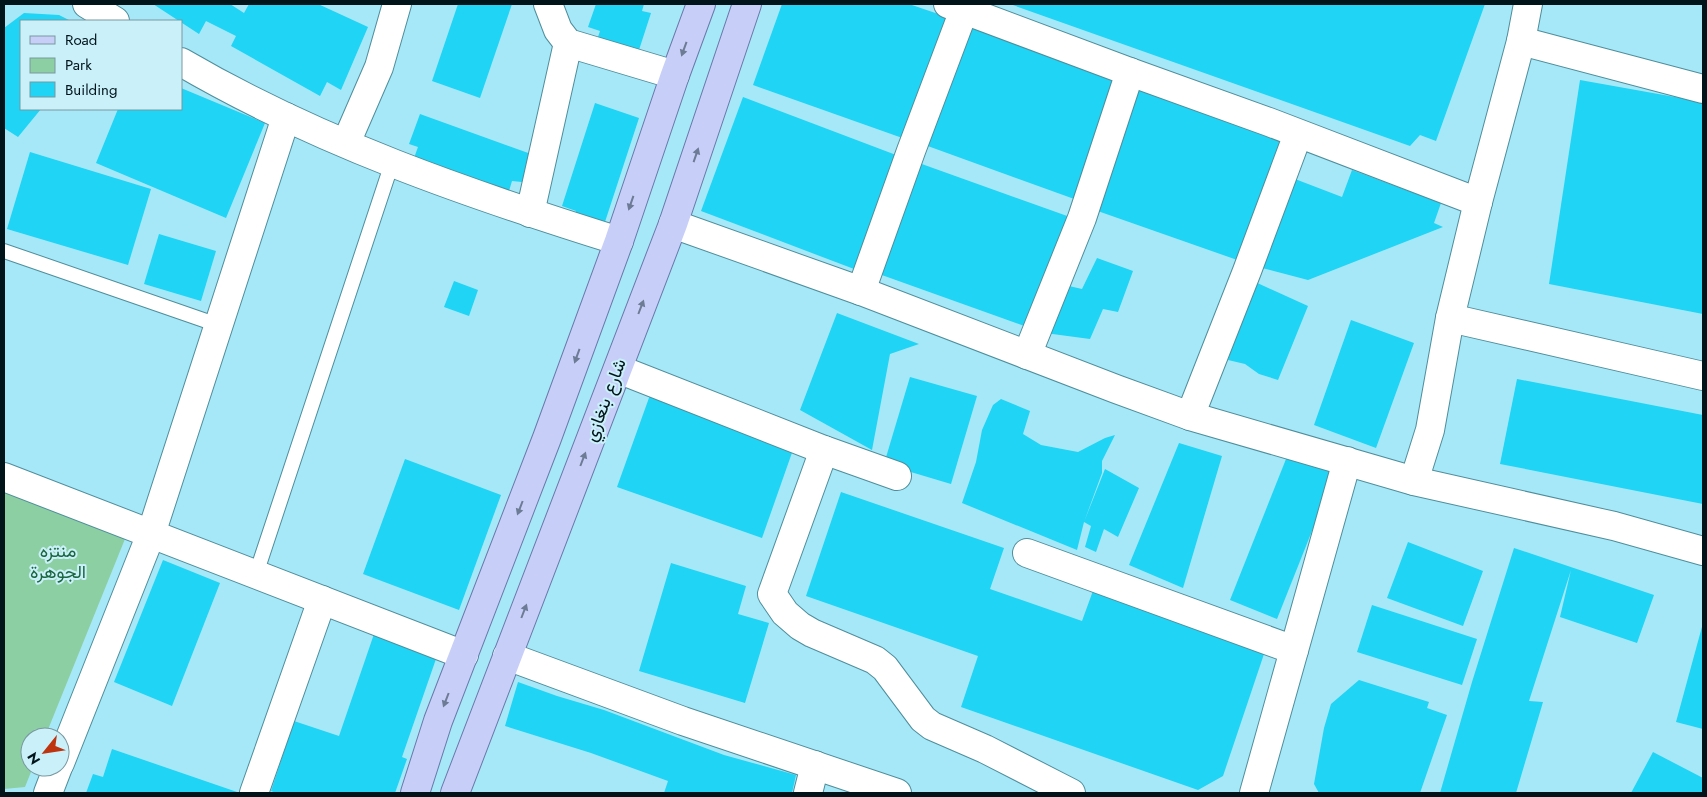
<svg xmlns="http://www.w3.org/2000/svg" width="1707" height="797" viewBox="0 0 1707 797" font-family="Jost,Vazirmatn,sans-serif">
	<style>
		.green { fill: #8ccfa2 }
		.building { fill: #1fd4f4 }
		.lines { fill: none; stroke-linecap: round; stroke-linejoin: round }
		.lane-casing { stroke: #4e8e9c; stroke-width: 16 }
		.street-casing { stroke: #4e8e9c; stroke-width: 30 }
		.primary-casing { stroke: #6979a8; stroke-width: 30 }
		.lane { stroke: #fff; stroke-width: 14 }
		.street { stroke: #fff; stroke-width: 28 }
		.primary { stroke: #c7cff9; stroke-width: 28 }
		.oneway { fill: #6d7b95 }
		.labels { text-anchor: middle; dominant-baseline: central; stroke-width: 4; stroke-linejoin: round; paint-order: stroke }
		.street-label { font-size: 18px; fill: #00141a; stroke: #caf0fa }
		.park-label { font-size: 18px; fill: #1b673d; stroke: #caf0fa }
	</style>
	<rect width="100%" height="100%" fill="#a7e8f8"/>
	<polygon class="green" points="4,484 129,529 45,737 30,737 30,767 33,767 25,787 4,789"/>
	<g class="building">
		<polygon points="153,4 230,4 244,13 249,4 318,4 368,27 341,90 327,82 320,96 231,46 236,36 206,21 199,34"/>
		<polygon points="458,4 512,4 480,98 432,81"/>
		<polygon points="596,4 644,4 642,11 651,13 638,53 597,40 600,31 588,27"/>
		<polygon points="782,4 909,4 950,18 908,140 753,85"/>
		<polygon points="1010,4 1485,4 1436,141 1420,135 1410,146"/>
		<polygon points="24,13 59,15 71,21 21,21 21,109 41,109 18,137 4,128 4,28"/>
		<polygon points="968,24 1121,79 1077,200 925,145"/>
		<polygon points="1580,80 1703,102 1703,314 1549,284"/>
		<polygon points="1135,85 1286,138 1243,262 1092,209"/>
		<polygon points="181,88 265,123 226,218 96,163 118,109 181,109"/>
		<polygon points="743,97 904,158 862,272 701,211"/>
		<polygon points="595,103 639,118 603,228 573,219 576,211 562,206"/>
		<polygon points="420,114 531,154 522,182 512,181 509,191 414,158 418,147 409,144"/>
		<polygon points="30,152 151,189 128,265 7,229"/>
		<polygon points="919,163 1070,217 1030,328 879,274"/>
		<polygon points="1352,170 1441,203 1434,223 1443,227 1308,280 1262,268 1295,179 1342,197"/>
		<polygon points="159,234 216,251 201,301 144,284"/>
		<polygon points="1097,258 1133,271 1118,312 1103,309 1090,339 1045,333 1069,286 1082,289"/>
		<polygon points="454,281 478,290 469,316 444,307"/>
		<polygon points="1253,281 1308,306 1278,380 1259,374 1245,364 1228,360"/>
		<polygon points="837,313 919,344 890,354 872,450 800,410"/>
		<polygon points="1351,320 1414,343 1376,448 1314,425"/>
		<polygon points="910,377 977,396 951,484 884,464"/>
		<polygon points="1517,379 1703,415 1703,504 1500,464"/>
		<polygon points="650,395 794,447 762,538 617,487"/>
		<polygon points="1001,399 1030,411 1023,434 1041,445 1078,452 1105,438 1115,435 1102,461 1102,473 1084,522 1105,469 1139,488 1118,537 1104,529 1096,552 1085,547 1091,526 1084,522 1077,550 962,503 976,462 982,430 993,405"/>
		<polygon points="1179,443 1222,456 1183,588 1129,565"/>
		<polygon points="1288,454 1335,473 1277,619 1230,600"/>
		<polygon points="405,459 501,495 459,610 363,574"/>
		<polygon points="841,492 1004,548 990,589 1082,621 1094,588 1266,648 1223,776 1198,790 961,707 978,656 806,596"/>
		<polygon points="1408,542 1483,571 1463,626 1387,598"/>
		<polygon points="1514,548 1654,595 1637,643 1560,617 1571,570 1529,701 1543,702 1516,793 1440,793 1472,682"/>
		<polygon points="163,560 220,583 172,706 114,682"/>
		<polygon points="671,563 746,586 738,614 769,623 745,703 639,671"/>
		<polygon points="1372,605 1477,639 1462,685 1357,652"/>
		<polygon points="1703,623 1703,729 1676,722"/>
		<polygon points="374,634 437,656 402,757 407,759 395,793 276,793 271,791 294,721 339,736"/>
		<polygon points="1359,680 1429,702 1427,708 1447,715 1420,793 1319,793 1314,784 1324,728 1331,704"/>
		<polygon points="518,682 557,696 604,710 724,755 796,775 792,793 664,793 668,781 591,753 505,726"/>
		<polygon points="112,749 240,793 86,793 93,774 103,777"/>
		<polygon points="1653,752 1703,778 1703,793 1631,793"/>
	</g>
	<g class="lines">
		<defs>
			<g id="lane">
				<polyline points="4,251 218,325"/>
				<polyline points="256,574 392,163"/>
			</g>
			<g id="street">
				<polyline points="87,4 115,21"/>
				<polyline points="548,4 558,30 568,43 675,75"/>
				<polyline points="948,4 1130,72 1269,122 1478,202"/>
				<polyline points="1521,41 1703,89"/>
				<path d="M181 62C318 142 468 194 619 241"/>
				<polyline points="346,143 379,67 397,4"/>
				<polyline points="530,213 568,43"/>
				<polyline points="673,224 861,291 1116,389 1190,416 1414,481 1614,526 1703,551"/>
				<polyline points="861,291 911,151 964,10"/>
				<polyline points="1450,318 1703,376"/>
				<polyline points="1027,355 1082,218 1130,72"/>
				<polyline points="618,369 824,450 897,476"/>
				<polyline points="1190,416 1247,271 1298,134"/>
				<polyline points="824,450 772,594 785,613 800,626 812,633 875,660 885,668 923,719 932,726 985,749 1071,793"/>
				<polyline points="4,477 464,655"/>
				<polyline points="1414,481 1430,430 1450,318 1478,202 1521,41 1528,4"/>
				<polyline points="1027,553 1294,650"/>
				<polyline points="507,656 683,721 897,793"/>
				<polyline points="60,763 151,534 286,117"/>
				<polyline points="48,793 58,767"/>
				<polyline points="254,793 322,600"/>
				<polyline points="808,793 815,765"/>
				<polyline points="1254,793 1347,461"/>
			</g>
			<g id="primary">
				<polyline points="415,793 438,721 547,438 619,241 675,75 701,4"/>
				<polyline points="455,793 673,224 747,4"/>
			</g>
		</defs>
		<use href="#lane" class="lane-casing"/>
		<use href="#street" class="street-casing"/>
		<use href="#primary" class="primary-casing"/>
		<use href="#lane" class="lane"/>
		<use href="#street" class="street"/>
		<use href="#primary" class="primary"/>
	</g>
	<defs><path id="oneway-solid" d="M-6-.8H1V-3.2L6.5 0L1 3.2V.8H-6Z" transform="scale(1.25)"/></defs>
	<g class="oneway">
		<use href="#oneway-solid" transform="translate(684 49) rotate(110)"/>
		<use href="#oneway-solid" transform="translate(696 155) rotate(-71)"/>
		<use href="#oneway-solid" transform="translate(631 203) rotate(109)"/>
		<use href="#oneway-solid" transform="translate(641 307) rotate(-69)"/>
		<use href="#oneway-solid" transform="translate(577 356) rotate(110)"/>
		<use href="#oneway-solid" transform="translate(583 459) rotate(-69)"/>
		<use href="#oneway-solid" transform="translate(520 508) rotate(111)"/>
		<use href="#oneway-solid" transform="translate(524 611) rotate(-69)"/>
		<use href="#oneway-solid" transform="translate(446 700) rotate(111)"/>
	</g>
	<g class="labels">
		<g class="street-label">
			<text transform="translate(605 400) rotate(-69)">شارع بنغازي</text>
		</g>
		<g class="park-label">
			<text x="58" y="551">منتزه<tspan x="58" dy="21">الجوهرة</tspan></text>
		</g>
	</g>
	<rect width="1707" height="797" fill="none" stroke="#00141a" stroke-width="10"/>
	<rect x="20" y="20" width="162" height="90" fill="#caf0fa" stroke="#7998a0"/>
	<rect x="30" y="36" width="25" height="8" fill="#c7cff9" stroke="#7998a0"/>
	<text x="65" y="45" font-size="15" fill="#00141a">Road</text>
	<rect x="30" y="58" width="25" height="15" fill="#8ccfa2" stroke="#7998a0"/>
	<text x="65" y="70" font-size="15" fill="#00141a">Park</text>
	<rect x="30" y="82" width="25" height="15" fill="#1fd4f4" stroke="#7998a0"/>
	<text x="65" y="95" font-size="15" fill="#00141a">Building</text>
	<g transform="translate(45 752) rotate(240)"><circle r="24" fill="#caf0fa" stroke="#7998a0"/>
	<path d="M0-4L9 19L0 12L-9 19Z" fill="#be340e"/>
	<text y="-8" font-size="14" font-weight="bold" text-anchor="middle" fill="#00141a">N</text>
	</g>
</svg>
